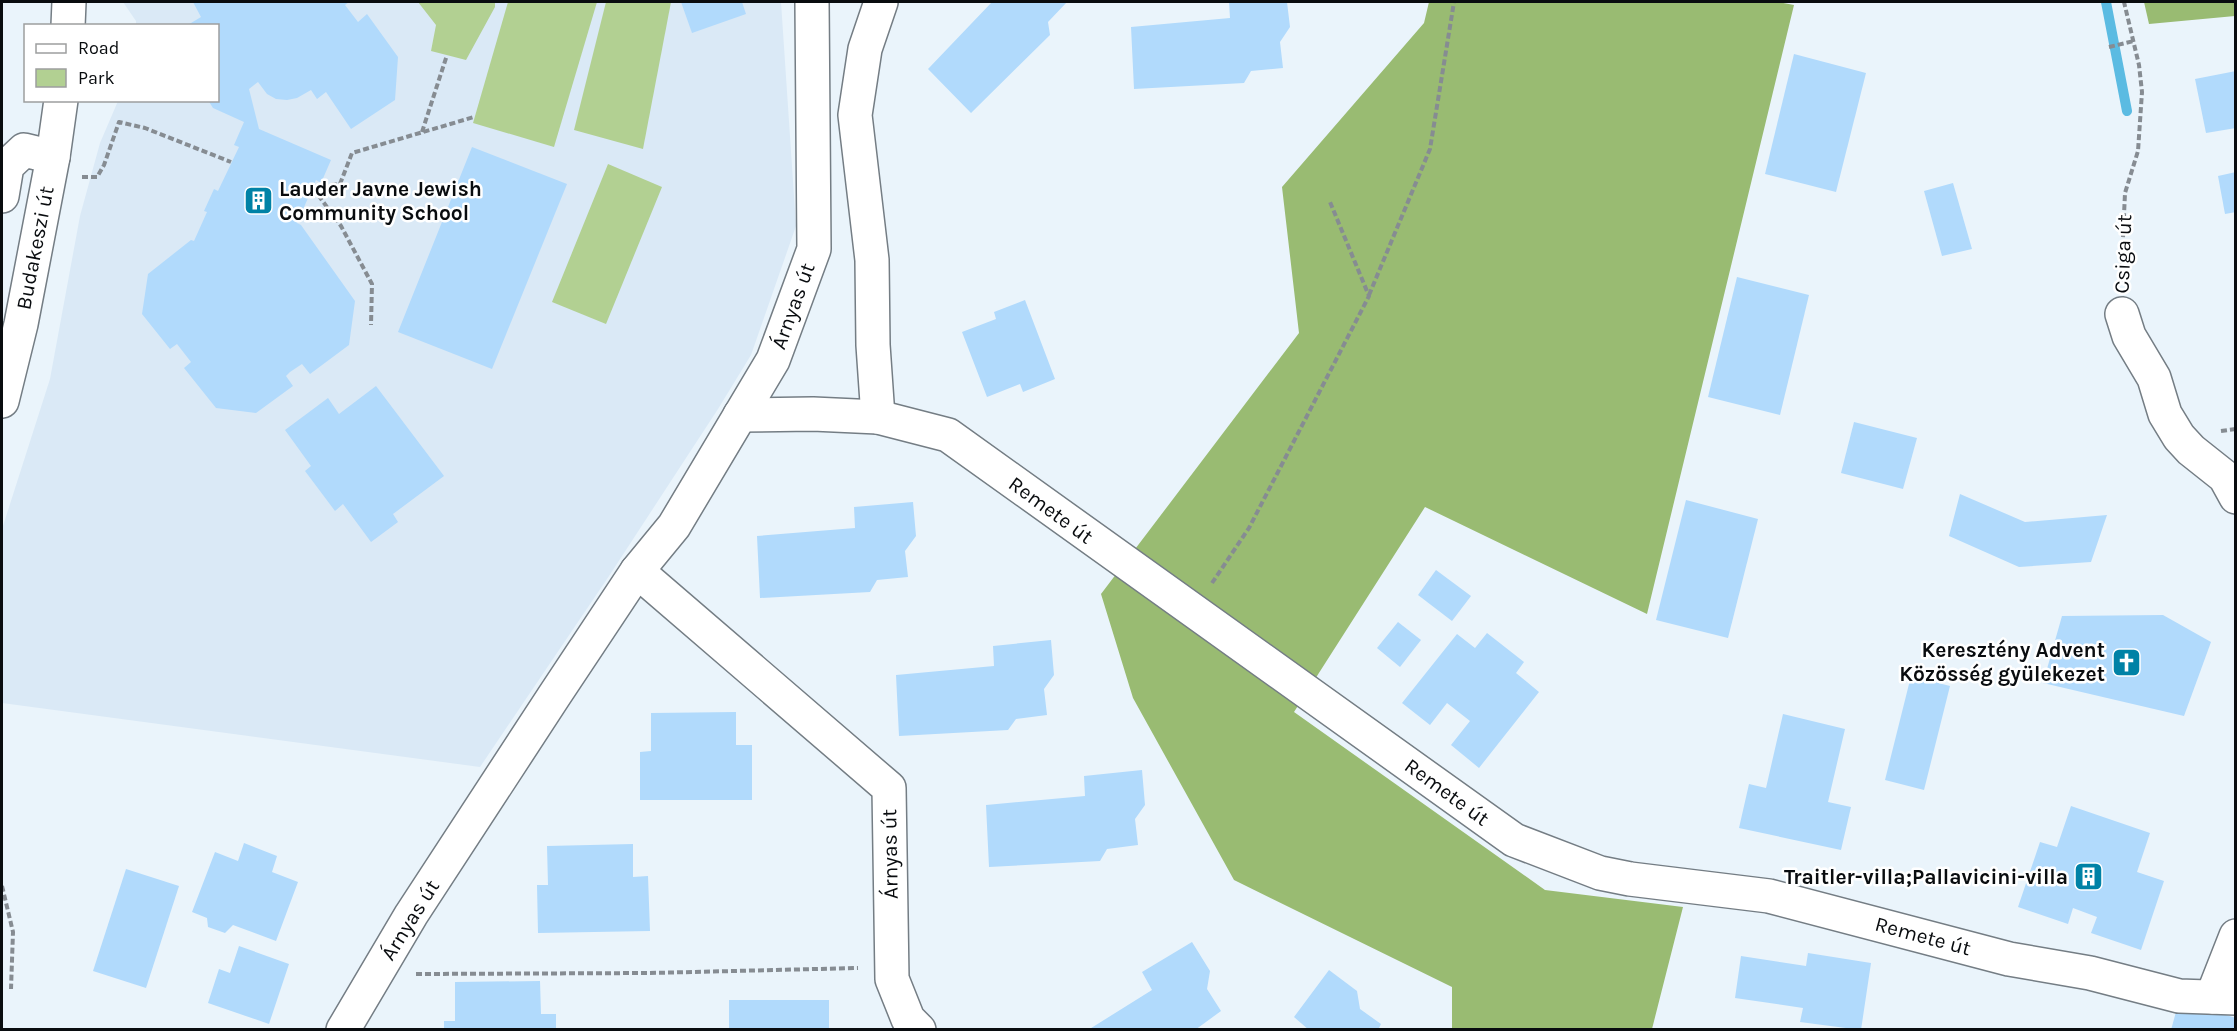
<svg xmlns="http://www.w3.org/2000/svg" width="2237" height="1031" viewBox="0 0 2237 1031" font-family="Karla,sans-serif">
	<style>
		.built { fill: #dae9f6 }
		.green { fill: #b2d092 }
		.forest { fill: #99bb72 }
		.lines { fill: none; stroke-linecap: round; stroke-linejoin: round }
		.stream { stroke: #5bbbe2; stroke-width: 10 }
		.building { fill: #b1dafc }
		.minor-casing { stroke: #747d84; stroke-width: 36 }
		.major-casing { stroke: #747d84; stroke-width: 36 }
		.path { stroke: #868c92; stroke-width: 4; stroke-dasharray: 6 3; stroke-linecap: butt }
		.minor { stroke: #fff; stroke-width: 33 }
		.major { stroke: #fff; stroke-width: 33 }
		.labels { text-anchor: middle; dominant-baseline: central; stroke-width: 5; stroke-linejoin: round; paint-order: stroke }
		.poi-label { font-size: 21px; font-weight: bold; fill: #090c0f; stroke: #fff; text-anchor: end }
		.street-label { font-size: 21px; fill: #090c0f; stroke: #fff }
	</style>
	<rect width="100%" height="100%" fill="#eaf4fb"/>
	<polygon class="built" points="123,2 781,2 796,226 751,355 718,409 609,576 480,767 2,703 2,529 50,379 80,216 100,143 118,101 218,100 218,26 136,25 136,21"/>
	<g class="green">
		<polygon points="418,2 495,2 495,7 466,60 431,51 436,25"/>
		<polygon points="508,2 597,2 554,147 473,123"/>
		<polygon points="606,2 671,2 643,149 574,130"/>
		<polygon points="608,164 662,187 606,324 552,302"/>
	</g>
	<g class="forest">
		<polygon points="1429,2 1778,2 1794,5 1647,614 1425,507 1294,712 1545,890 1683,907 1652,1029 1452,1029 1452,987 1234,880 1133,698 1101,594 1299,333 1282,187 1424,23"/>
		<polygon points="2144,2 2235,2 2235,16 2149,24"/>
	</g>
	<g class="lines">
		<polyline class="stream" points="2106,2 2127,111"/>
	</g>
	<g class="building">
		<polygon points="193,2 349,2 345,5 358,22 367,14 398,57 395,100 351,129 326,92 317,99 311,90 297,98 287,100 276,99 267,94 258,82 249,89 259,129 331,160 321,183 316,180 297,223 301,225 355,301 349,345 310,374 302,364 290,372 286,376 293,386 256,413 216,408 184,368 191,362 177,344 170,349 142,314 148,274 191,240 194,241 207,212 204,211 214,189 218,191 239,147 234,145 244,122 213,108 208,100 218,100 218,26 186,26 201,17"/>
		<polygon points="681,2 742,2 746,14 692,33"/>
		<polygon points="992,2 1067,2 1048,22 1050,35 971,113 928,69"/>
		<polygon points="1229,2 1287,2 1290,27 1280,42 1283,68 1251,71 1244,83 1134,89 1131,27 1230,18"/>
		<polygon points="1794,54 1866,73 1836,192 1765,174"/>
		<polygon points="2236,71 2236,128 2206,133 2195,79"/>
		<polygon points="472,147 567,184 492,369 398,332"/>
		<polygon points="2236,172 2236,212 2225,214 2218,176"/>
		<polygon points="1953,183 1972,249 1942,256 1924,191"/>
		<polygon points="1737,277 1809,295 1780,415 1708,397"/>
		<polygon points="1025,300 1055,379 1023,392 1020,384 987,397 962,332 996,319 994,312"/>
		<polygon points="376,386 444,476 393,514 398,522 371,542 343,504 335,511 305,471 311,466 285,430 328,398 339,414"/>
		<polygon points="1854,422 1917,438 1903,489 1841,473"/>
		<polygon points="1960,494 2025,522 2107,515 2091,562 2019,567 1949,536"/>
		<polygon points="1686,500 1758,519 1728,638 1656,620"/>
		<polygon points="913,502 916,536 905,551 908,577 877,580 870,592 760,598 757,536 855,528 854,507"/>
		<polygon points="1436,570 1471,596 1452,621 1418,595"/>
		<polygon points="2163,615 2211,642 2184,716 2043,683 2062,616"/>
		<polygon points="1398,622 1421,640 1400,667 1377,648"/>
		<polygon points="1487,633 1524,662 1516,673 1539,692 1479,768 1451,745 1470,721 1447,703 1430,725 1402,703 1457,634 1475,648"/>
		<polygon points="1051,640 1054,675 1044,689 1047,715 1016,719 1008,730 899,736 896,675 994,666 993,646"/>
		<polygon points="1911,676 1950,686 1924,790 1885,780"/>
		<polygon points="736,712 736,745 752,745 752,800 640,800 640,752 651,751 651,713"/>
		<polygon points="1783,714 1845,729 1828,802 1851,807 1841,850 1739,828 1749,784 1766,788"/>
		<polygon points="1142,770 1145,805 1135,819 1138,845 1107,849 1100,861 989,867 986,805 1085,796 1084,776"/>
		<polygon points="2071,806 2150,833 2137,872 2164,881 2141,950 2091,933 2097,917 2073,908 2068,924 2018,907 2040,842 2057,847"/>
		<polygon points="244,843 277,856 272,872 298,882 276,941 233,925 225,933 208,927 207,918 192,912 215,852 238,861"/>
		<polygon points="633,844 633,877 648,876 650,931 538,933 537,885 548,885 547,846"/>
		<polygon points="126,869 179,886 146,988 93,971"/>
		<polygon points="1192,942 1210,971 1207,989 1221,1011 1195,1030 1088,1030 1152,990 1142,972"/>
		<polygon points="239,946 289,964 269,1024 208,1003 219,969 230,973"/>
		<polygon points="1808,953 1871,963 1861,1030 1800,1022 1803,1008 1735,998 1741,956 1806,966"/>
		<polygon points="1329,970 1357,991 1360,1009 1381,1024 1378,1030 1309,1030 1294,1017"/>
		<polygon points="540,981 541,1014 556,1014 556,1030 444,1030 444,1021 455,1021 455,982"/>
		<rect x="729" y="1000" width="100" height="30"/>
		<polygon points="2179,1001 2236,1018 2236,1030 2171,1030"/>
	</g>
	<g class="lines">
		<defs>
			<g id="minor">
				<polyline points="2,196 7,166 24,150 53,157"/>
				<polyline points="2122,314 2129,336 2154,378 2165,414 2179,437 2191,450 2225,477 2236,497"/>
				<polyline points="740,415 813,414 878,417 948,435 1514,840 1600,873 1630,879 1769,896 2009,959 2090,973 2179,996 2236,998"/>
				<polyline points="878,417 873,345 872,260 855,115 865,49 881,2"/>
				<polyline points="637,571 889,788 892,979 908,1019 919,1030"/>
				<polyline points="2212,997 2236,936"/>
				<polyline points="343,1030 411,915 554,696 637,571 674,526 773,360 814,249 812,2"/>
			</g>
			<g id="major">
				<polyline points="68,26 69,2"/>
				<polyline points="2,401 21,324 53,157 61,100"/>
			</g>
		</defs>
		<use href="#minor" class="minor-casing"/>
		<use href="#major" class="major-casing"/>
		<g class="path">
			<polyline points="2109,47 2134,41"/>
			<polyline points="422,132 447,55"/>
			<polyline points="82,177 97,177 104,165 119,122 145,128 231,162"/>
			<polyline points="313,187 340,184 352,153 474,117"/>
			<polyline points="313,188 341,226 372,284 371,325"/>
			<polyline points="2121,282 2125,193 2138,151 2142,92 2139,65 2124,2"/>
			<polyline points="1369,295 1430,149 1454,2"/>
			<polyline points="2221,431 2236,429"/>
			<polyline points="1212,583 1249,528 1369,296 1330,202"/>
			<polyline points="2,886 13,932 11,989"/>
			<polyline points="416,974 650,973 858,968"/>
		</g>
		<use href="#minor" class="minor"/>
		<use href="#major" class="major"/>
	</g>
	<defs>
		<symbol id="building-square" viewBox="-11 -11 22 22"><rect x="-9" y="-9" width="18" height="18" rx="4" fill="#0082a6" stroke="#fff"/><path d="M-4-6H4V6H1V3H-1V6H-4ZM-2.5-4.3h1.7v1.8h-1.7ZM.8-4.3h1.7v1.8H.8ZM-2.5-1h1.7V.8h-1.7ZM.8-1h1.7V.8H.8Z" fill="#fff"/></symbol>
		<symbol id="church-square" viewBox="-11 -11 22 22"><rect x="-9" y="-9" width="18" height="18" rx="4" fill="#0082a6" stroke="#fff"/><path d="M-1.2-6h2.4v3.5h3.3v2.4h-3.3V6h-2.4V-.1h-3.3v-2.4h3.3Z" fill="#fff"/></symbol>
	</defs>
	<g fill-rule="evenodd">
		<use href="#building-square" x="242" y="184" width="33" height="33"/>
		<use href="#church-square" x="2110" y="646" width="33" height="33"/>
		<use href="#building-square" x="2072" y="860" width="33" height="33"/>
	</g>
	<g class="labels">
		<g class="poi-label">
			<text x="279" y="189" text-anchor="start">Lauder Javne Jewish<tspan x="279" dy="24">Community School</tspan></text>
			<text x="2105" y="650">Keresztény Advent<tspan x="2105" dy="24">Közösség gyülekezet</tspan></text>
			<text x="2068" y="877">Traitler-villa;Pallavicini-villa</text>
		</g>
		<g class="street-label">
			<text transform="translate(35 248) rotate(-79)">Budakeszi út</text>
			<text transform="translate(2123 254) rotate(-88)">Csiga út</text>
			<text transform="translate(793 306) rotate(-70)">Árnyas út</text>
			<text transform="translate(1051 510) rotate(36)">Remete út</text>
			<text transform="translate(1447 792) rotate(36)">Remete út</text>
			<text transform="translate(890 854) rotate(-91)">Árnyas út</text>
			<text transform="translate(410 920) rotate(-58)">Árnyas út</text>
			<text transform="translate(1923 936) rotate(15)">Remete út</text>
		</g>
	</g>
	<rect width="2237" height="1031" fill="none" stroke="#090c0f" stroke-width="6"/>
	<rect x="24" y="24" width="195" height="78" fill="#ffffff" stroke="#9d9e9f" stroke-width="1.5"/>
	<rect x="36" y="44" width="30" height="9" fill="#ffffff" stroke="#9d9e9f" stroke-width="1.5"/>
	<text x="78" y="54" font-size="18" fill="#090c0f">Road</text>
	<rect x="36" y="69" width="30" height="18" fill="#b2d092" stroke="#9d9e9f" stroke-width="1.5"/>
	<text x="78" y="84" font-size="18" fill="#090c0f">Park</text>
</svg>
